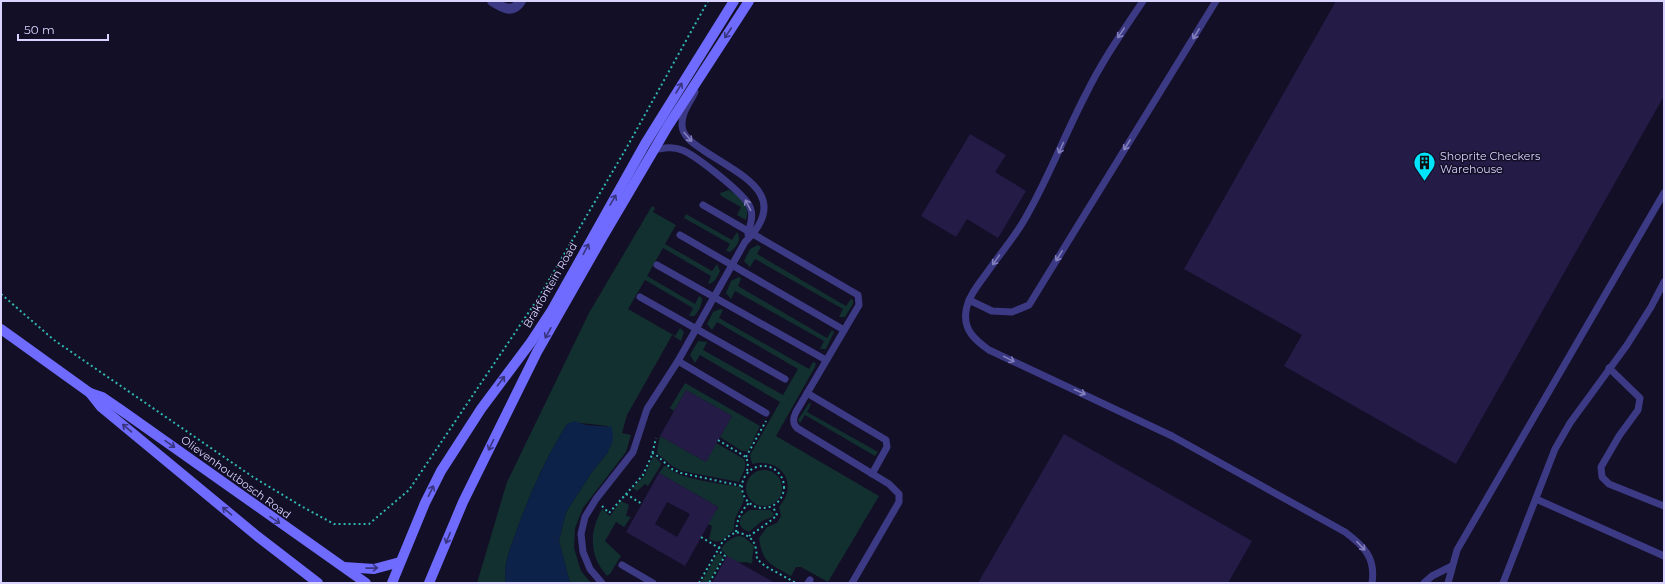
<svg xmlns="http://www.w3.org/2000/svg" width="1665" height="584" viewBox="0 0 1665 584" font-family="Montserrat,sans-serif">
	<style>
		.green { fill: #12302f }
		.water { fill: #0c2248 }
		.building { fill: #241b47; fill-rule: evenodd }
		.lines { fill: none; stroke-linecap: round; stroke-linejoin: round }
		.path { stroke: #2fb8b0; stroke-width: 2; stroke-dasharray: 2 3; stroke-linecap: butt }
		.lane { stroke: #3d3a85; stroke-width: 7 }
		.street { stroke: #3d3a85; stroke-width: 10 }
		.secondary { stroke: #6f6bff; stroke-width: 10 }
		.oneway { stroke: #38347d }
		.oneway2 { stroke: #837fbc }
		.labels { text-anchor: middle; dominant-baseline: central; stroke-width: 3; stroke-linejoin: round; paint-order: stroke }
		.poi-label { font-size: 11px; fill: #d9d4ff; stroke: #130f26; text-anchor: start }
		.street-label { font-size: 11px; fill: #d9d4ff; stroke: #130f26 }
	</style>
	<rect width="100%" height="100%" fill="#130f26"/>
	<g class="green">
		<path d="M729 190C740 197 751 205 746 220L737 215 741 207 721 196 720 193Z"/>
		<path d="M652 206 655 208 653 212 676 225 665 244 712 271 717 264 720 271C717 277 715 283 708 284L711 276 663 248 647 276 695 304 699 296 702 298C702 304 699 312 694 316H689L693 308 645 280 628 309 675 336 680 328 684 332 681 341 672 335 670 339 627 415 622 433 631 435 626 452 583 508 575 528 574 548 581 571 591 583H570L559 541 566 512 592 472 608 452V426C596 425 577 421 567 424 547 456 532 489 519 524 513 542 502 563 506 583H477L507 482 589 313Z"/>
		<path d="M686 214 732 240 737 232C742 239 737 247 730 252L726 251 730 244 684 218Z"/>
		<polygon points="758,245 761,247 757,254 846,306 851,299 853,300 853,304 845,317 839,317 843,309 755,259 750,267 744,261 750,249"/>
		<polygon points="739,277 741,279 738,286 827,338 832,330 834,332 826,349 820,349 824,341 735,291 731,299 726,293 731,281"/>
		<path d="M720 309 723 310 719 318 809 369 813 362 816 363 815 367 776 436 879 496 828 582 801 567H796L791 576C770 563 763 564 759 538L767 527 777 523 781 516 779 507C799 484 782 457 752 464L750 455 780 402 700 355 695 363 690 355 698 341 707 342 703 350 783 395 798 369 717 322 712 330 707 324 713 312Z"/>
		<polygon points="685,383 760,426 748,451 742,451 720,437 732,416 686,390 674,411 670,408"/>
		<polygon points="809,403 811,404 807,412 878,452 875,456 805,415 800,423 798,420"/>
		<path d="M660 436 706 462 716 443 744 459C748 468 742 473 739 482L682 471 672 466 658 454 657 451Z"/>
		<polygon points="653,457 655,457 661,463 661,465 648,486 645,484 637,491 633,488 645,475"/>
		<path d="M664 466H666C679 480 720 483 740 487L744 500C740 510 733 518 734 530 724 537 722 546 709 539L712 526 708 524 718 507 659 473Z"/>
		<circle cx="764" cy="488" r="18"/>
		<path d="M621 501 629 505 626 516 631 517 624 527 616 522 605 541 621 556 610 574 607 576C589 556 589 532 602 509L610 516Z"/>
		<path d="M750 510H770L774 514 772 517 762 521 749 532C735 527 738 516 750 510Z"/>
		<path d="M739 536 744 537 754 546 752 559 753 560 751 564C746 561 743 563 738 562 731 561 725 554 721 549 726 542 730 538 739 536Z"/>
		<polygon points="718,553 723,557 708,583 701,583"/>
	</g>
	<path class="water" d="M574 421 586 425 612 427 613 440 608 452 592 472 566 512 559 541 570 583H506C502 563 513 542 519 524 532 489 547 456 567 424Z"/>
	<g class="building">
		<polygon points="1336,1 1664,1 1664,96 1456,464 1284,366 1302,335 1184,269"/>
		<polygon points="970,134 1006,155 995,172 1026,191 998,238 967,219 956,237 921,216"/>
		<polygon points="686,390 732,416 706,462 660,436"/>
		<polygon points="1064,434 1252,541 1228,583 978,583"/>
		<path d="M659 473 718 507 685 566 626 532ZM667 502 690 514 677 537 655 524Z"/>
		<polygon points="727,556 738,562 775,583 712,583"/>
	</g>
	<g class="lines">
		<g class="path">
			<polyline points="1,294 54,340 253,477 301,506 334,524 369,524 409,490 539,297 627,147 708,1"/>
			<polyline points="718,440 746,457 748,463 747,472"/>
			<polyline points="652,453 655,454 672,469 681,473 742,486"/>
			<polyline points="746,457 766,421"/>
			<circle cx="763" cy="487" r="21"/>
			<polyline points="626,494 642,504"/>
			<polyline points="602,506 609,513 643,475 652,455 656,438"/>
			<path d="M736 532C737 520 740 512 749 503"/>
			<path d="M749 536C754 533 775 518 777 515L773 507"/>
			<polyline points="701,537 719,548 721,553 725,556 709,583"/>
			<path d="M699 583 723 541 729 536 736 532C754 536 756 543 757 559L765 566 796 583"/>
		</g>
		<g class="lane">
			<path d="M1143 1C1123 31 1102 61 1086 94 1065 134 1049 177 1026 217 1015 237 999 255 986 274 978 285 968 297 966 311 963 330 975 340 989 350L1172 436 1345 532C1364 546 1376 558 1372 583"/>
			<path d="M654 150C663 148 673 146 682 150 695 155 745 194 750 207 754 216 750 225 748 234"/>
			<path d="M703 205 858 295 859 305 796 412C793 418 792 423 797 428L889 484 899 494V502L852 583"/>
			<polyline points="680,235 844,330"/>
			<polyline points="657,265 826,360"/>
			<polyline points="640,297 785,379"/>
			<polyline points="969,300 992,311 1012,312 1029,305 1216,1"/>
			<polyline points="678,361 766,413"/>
			<polyline points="1609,368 1640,398 1638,410 1619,436 1601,467 1602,477 1609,484 1664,506"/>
			<polyline points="807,393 886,440 887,447 872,474"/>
			<polyline points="1536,499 1664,556"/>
			<polyline points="622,565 653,583"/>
			<path d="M602 583 590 569 583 552 581 534 585 517 596 499 633 452 647 409 678 361 745 242C793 195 740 175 703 150 694 144 683 137 682 126 681 113 690 103 695 92"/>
			<polyline points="808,583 810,580"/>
			<polyline points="1424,583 1432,576 1452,566"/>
			<polyline points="1448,583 1457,550 1664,193"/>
			<polyline points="1503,583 1555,449 1570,423 1627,345 1651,307 1664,282"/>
		</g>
		<path class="street" d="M492 1C503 8 513 14 521 1"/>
		<g class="secondary">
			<polyline points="1,329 90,393 102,397 121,410 366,583"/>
			<polyline points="90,393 101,407 257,536 318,583"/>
			<polyline points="344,567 374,569 400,562"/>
			<polyline points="392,583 425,503 441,471 481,409 531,342 552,310 645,144 734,1"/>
			<polyline points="429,583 463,502 537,352 602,238 668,126 749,1"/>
		</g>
	</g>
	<defs><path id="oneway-shaft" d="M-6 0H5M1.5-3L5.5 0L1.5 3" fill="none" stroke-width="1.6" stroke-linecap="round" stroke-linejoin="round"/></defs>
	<g class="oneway">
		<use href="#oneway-shaft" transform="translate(728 33) rotate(124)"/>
		<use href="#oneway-shaft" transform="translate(679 88) rotate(-59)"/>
		<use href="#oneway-shaft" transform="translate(613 200) rotate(-60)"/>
		<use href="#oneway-shaft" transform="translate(586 249) rotate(-62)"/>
		<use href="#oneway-shaft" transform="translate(548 333) rotate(119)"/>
		<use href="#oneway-shaft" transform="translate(501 381) rotate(-53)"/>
		<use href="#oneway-shaft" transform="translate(127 428) rotate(-140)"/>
		<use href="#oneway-shaft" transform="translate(170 444) rotate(35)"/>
		<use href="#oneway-shaft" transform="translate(491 445) rotate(116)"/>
		<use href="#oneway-shaft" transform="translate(431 491) rotate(-64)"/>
		<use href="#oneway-shaft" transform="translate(227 511) rotate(-140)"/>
		<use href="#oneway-shaft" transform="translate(275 520) rotate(35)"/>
		<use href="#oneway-shaft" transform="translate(448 538) rotate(112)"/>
		<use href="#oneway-shaft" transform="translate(372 568) rotate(-1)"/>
	</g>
	<g class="oneway2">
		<use href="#oneway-shaft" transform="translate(1121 33) rotate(124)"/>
		<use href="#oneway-shaft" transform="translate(1196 34) rotate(122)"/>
		<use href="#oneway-shaft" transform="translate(688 137) rotate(49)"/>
		<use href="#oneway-shaft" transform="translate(1127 145) rotate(122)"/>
		<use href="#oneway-shaft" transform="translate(1061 148) rotate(114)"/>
		<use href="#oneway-shaft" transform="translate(748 205) rotate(-117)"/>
		<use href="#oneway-shaft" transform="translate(1059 256) rotate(122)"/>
		<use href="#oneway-shaft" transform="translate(996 260) rotate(125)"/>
		<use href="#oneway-shaft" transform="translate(1009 359) rotate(26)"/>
		<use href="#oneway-shaft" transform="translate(1080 392) rotate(24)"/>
		<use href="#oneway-shaft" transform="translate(1361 546) rotate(47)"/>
	</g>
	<defs>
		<symbol id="building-pin" viewBox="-11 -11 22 30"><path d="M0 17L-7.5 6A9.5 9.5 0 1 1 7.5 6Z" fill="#00e5ff" stroke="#130f26"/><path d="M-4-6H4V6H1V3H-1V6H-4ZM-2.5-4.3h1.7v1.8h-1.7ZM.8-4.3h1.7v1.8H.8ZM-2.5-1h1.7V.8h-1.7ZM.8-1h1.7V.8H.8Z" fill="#111"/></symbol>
	</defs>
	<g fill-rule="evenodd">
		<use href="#building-pin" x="1412" y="150" width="25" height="34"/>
	</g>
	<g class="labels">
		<g class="poi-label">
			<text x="1440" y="156">Shoprite Checkers<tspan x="1440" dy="13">Warehouse</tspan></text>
		</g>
		<g class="street-label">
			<text transform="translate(550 285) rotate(-60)">Brakfontein Road</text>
			<text transform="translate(236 477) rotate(36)">Olievenhoutbosch Road</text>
		</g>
	</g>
	<rect width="1665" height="584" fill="none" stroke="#d9d4ff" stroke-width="4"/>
	<path d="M18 34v6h90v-6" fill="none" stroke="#d9d4ff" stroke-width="2"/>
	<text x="24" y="34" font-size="12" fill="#d9d4ff" stroke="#130f26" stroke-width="3" paint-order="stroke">50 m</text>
</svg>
